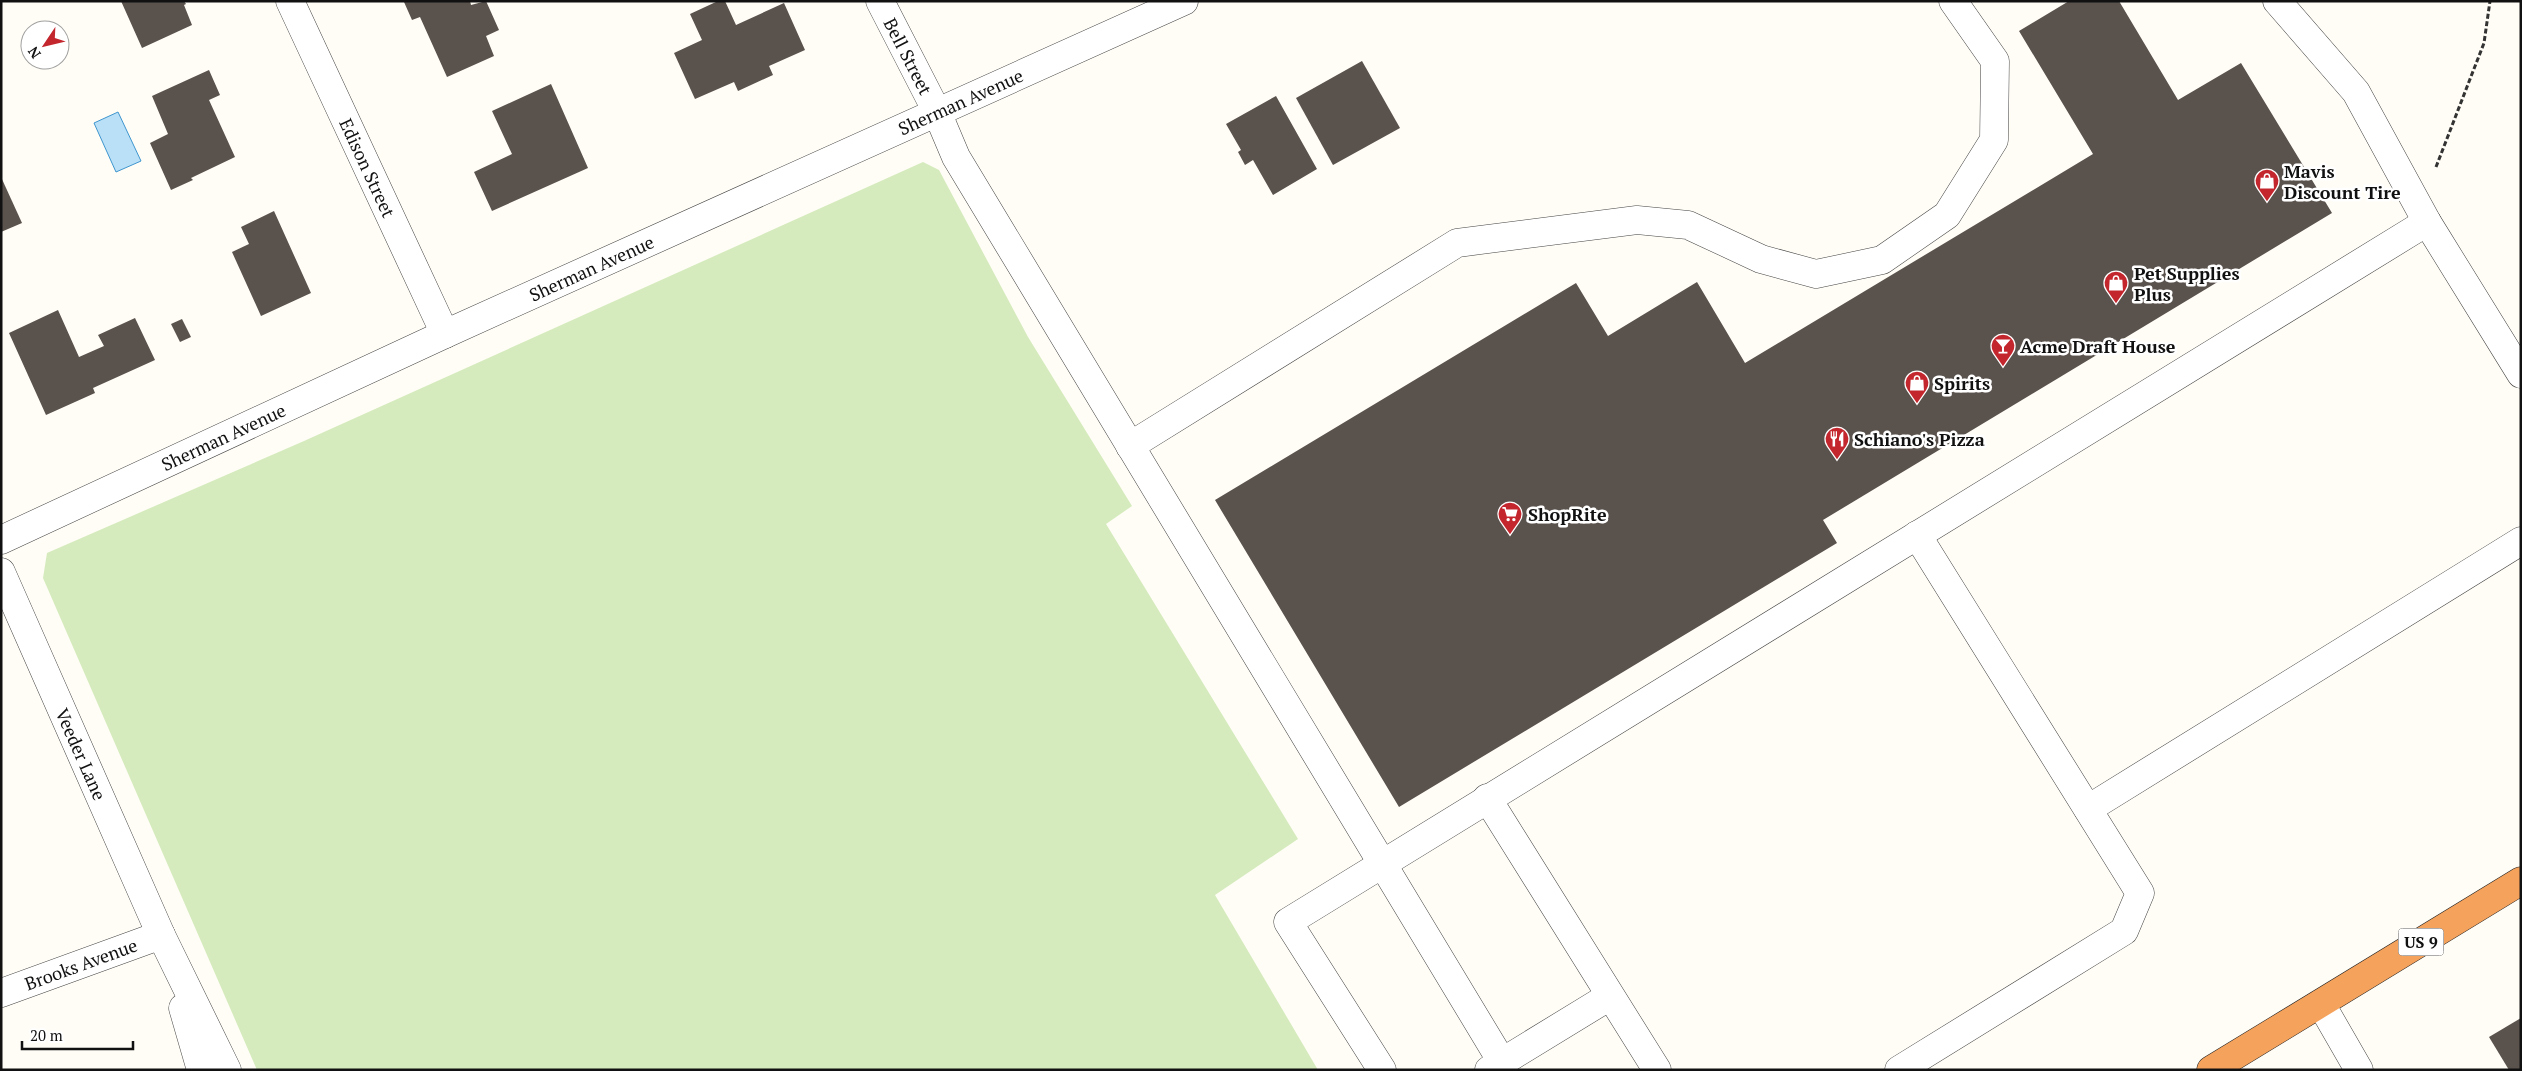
<svg xmlns="http://www.w3.org/2000/svg" width="2522" height="1071" viewBox="0 0 2522 1071" font-family="'PT Serif',serif">
	<style>
		.green { fill: #d5ebbd }
		.water { fill: #b9e0f7; stroke: #3f96cf }
		.building { fill: #5a524d }
		.lines { fill: none; stroke-linecap: round; stroke-linejoin: round }
		.minor-casing { stroke: #444; stroke-width: 29 }
		.highway-casing { stroke: #222; stroke-width: 29 }
		.path { stroke: #333; stroke-width: 3; stroke-dasharray: 5 2.5; stroke-linecap: butt }
		.minor { stroke: #fff; stroke-width: 28 }
		.highway { stroke: #f5a25d; stroke-width: 28 }
		.labels { text-anchor: middle; dominant-baseline: central; stroke-width: 5; stroke-linejoin: round; paint-order: stroke }
		.shield { fill: #fff; stroke: #585858; stroke-width: 1 }
		.shield-label { font-size: 16px; font-weight: bold; fill: #111 }
		.street-label { font-size: 18px; fill: #111; stroke: #fff }
		.poi-label { font-size: 18px; font-weight: bold; fill: #111; stroke: #fff; text-anchor: start }
	</style>
	<rect width="100%" height="100%" fill="#fffdf5"/>
	<polygon class="green" points="923,162 939,170 1028,337 1132,506 1106,524 1298,839 1215,895 1318,1070 257,1070 43,578 47,553 304,441"/>
	<polygon class="water" points="118,112 141,161 116,172 94,123"/>
	<g class="building">
		<polygon points="121,1 184,1 186,4 184,5 192,25 142,48"/>
		<polygon points="406,1 470,1 471,5 486,1 499,30 486,36 494,56 447,77 420,17 412,20 404,2"/>
		<polygon points="718,1 725,1 736,25 784,3 805,50 769,66 773,75 738,91 734,82 695,99 674,53 702,40 690,14"/>
		<polygon points="2069,1 2119,1 2178,100 2241,63 2332,213 1823,520 1837,543 1399,807 1215,500 1576,283 1608,336 1697,282 1745,363 2093,154 2019,31"/>
		<polygon points="1362,61 1400,128 1333,165 1296,98"/>
		<polygon points="209,70 220,95 209,100 235,157 191,178 193,180 171,190 150,143 168,134 152,96"/>
		<polygon points="551,84 588,168 492,211 474,172 512,154 492,111"/>
		<polygon points="1276,96 1317,169 1273,195 1253,160 1245,165 1238,152 1241,150 1226,124"/>
		<polygon points="1,177 22,223 1,232"/>
		<polygon points="274,211 311,293 261,316 232,252 249,244 241,227"/>
		<polygon points="58,310 79,357 104,346 98,335 135,318 155,360 93,388 95,393 46,415 9,333"/>
		<polygon points="182,319 191,337 180,342 171,324"/>
		<polygon points="2521,1018 2521,1070 2509,1070 2489,1037"/>
	</g>
	<g class="lines">
		<defs>
			<g id="minor">
				<path id="s1" d="M290 1 445 334"/>
				<path id="s2" d="M880 1 937 112 956 157 1502 1062"/>
				<polyline points="2277,1 2356,92 2427,222 2521,374"/>
				<polyline points="1130,446 1457,243 1637,220 1688,225 1761,259 1816,274 1882,260 1947,215 1994,140 1995,61 1953,1"/>
				<path id="s3" d="M1 540 445 334 1184 1"/>
				<path id="s4" d="M1 572 161 935 227 1070"/>
				<polyline points="1487,798 1657,1070"/>
				<polyline points="2088,809 2521,541"/>
				<path id="s5" d="M1 993 161 935"/>
				<polyline points="2321,1004 2359,1070"/>
				<polyline points="183,1008 201,1070"/>
				<polyline points="1382,1070 1288,922 2427,222"/>
				<polyline points="1489,1070 1610,996"/>
				<polyline points="1899,1070 2124,931 2140,893 1917,535"/>
			</g>
			<polyline id="highway" points="2211,1070 2521,881"/>
		</defs>
		<use href="#minor" class="minor-casing"/>
		<use href="#highway" class="highway-casing"/>
		<polyline class="path" points="2436,167 2484,43 2490,1"/>
		<use href="#minor" class="minor"/>
		<use href="#highway" class="highway"/>
	</g>
	<defs>
		<symbol id="shop-pin" viewBox="-11 -11 22 30"><path d="M0 17L-7.5 6A9.5 9.5 0 1 1 7.5 6Z" fill="#c4262e" stroke="#fff"/><path d="M-5-2.5h2.3a2.7 3.5 0 0 1 5.4 0H5L5.5 6h-11ZM-1.5-2.5h3a1.5 2.3 0 0 0-3 0Z" fill="#fff"/></symbol>
		<symbol id="bar-pin" viewBox="-11 -11 22 30"><path d="M0 17L-7.5 6A9.5 9.5 0 1 1 7.5 6Z" fill="#c4262e" stroke="#fff"/><path d="M-6-5H6L.8 .8V4.5H3.5V6h-7V4.5H-.8V.8Z" fill="#fff"/></symbol>
		<symbol id="restaurant-pin" viewBox="-11 -11 22 30"><path d="M0 17L-7.5 6A9.5 9.5 0 1 1 7.5 6Z" fill="#c4262e" stroke="#fff"/><path d="M-5-6h1v4h1v-4h1v4h1v-4h1v5L-1.5 .5V6h-2V.5L-5-1ZM5-6V6H3V1.5H1.5Q1.5-4 5-6Z" fill="#fff"/></symbol>
		<symbol id="supermarket-pin" viewBox="-11 -11 22 30"><path d="M0 17L-7.5 6A9.5 9.5 0 1 1 7.5 6Z" fill="#c4262e" stroke="#fff"/><path d="M-6-5.5h2.5l.6 2H6L4.5 2H-2.5L-4.4-4H-6ZM-1.5 3.2a1.3 1.3 0 1 0 .1 0ZM3 3.2a1.3 1.3 0 1 0 .1 0Z" fill="#fff"/></symbol>
	</defs>
	<g fill-rule="evenodd">
		<use href="#shop-pin" x="2253" y="167" width="28" height="38"/>
		<use href="#shop-pin" x="2102" y="269" width="28" height="38"/>
		<use href="#bar-pin" x="1989" y="332" width="28" height="38"/>
		<use href="#shop-pin" x="1903" y="369" width="28" height="38"/>
		<use href="#restaurant-pin" x="1823" y="425" width="28" height="38"/>
		<use href="#supermarket-pin" x="1496" y="500" width="28" height="38"/>
	</g>
	<g class="labels">
		<rect class="shield" x="2398.5" y="928.5" width="45" height="27" rx="4"/>
		<g class="shield-label">
			<text x="2421" y="942">US 9</text>
		</g>
		<g class="street-label">
			<text stroke="none"><textPath href="#s2" startOffset="62">Bell Street</textPath></text>
			<text stroke="none"><textPath href="#s3" startOffset="1055">Sherman Avenue</textPath></text>
			<text stroke="none"><textPath href="#s1" startOffset="184">Edison Street</textPath></text>
			<text stroke="none"><textPath href="#s3" startOffset="650">Sherman Avenue</textPath></text>
			<text stroke="none"><textPath href="#s3" startOffset="245">Sherman Avenue</textPath></text>
			<text stroke="none"><textPath href="#s4" startOffset="199">Veeder Lane</textPath></text>
			<text stroke="none"><textPath href="#s5" startOffset="85">Brooks Avenue</textPath></text>
		</g>
		<g class="poi-label">
			<text x="2284" y="171">Mavis<tspan x="2284" dy="21">Discount Tire</tspan></text>
			<text x="2134" y="273">Pet Supplies<tspan x="2134" dy="21">Plus</tspan></text>
			<text x="2020" y="346">Acme Draft House</text>
			<text x="1934" y="383">Spirits</text>
			<text x="1854" y="439">Schiano's Pizza</text>
			<text x="1528" y="514">ShopRite</text>
		</g>
	</g>
	<rect width="2522" height="1071" fill="none" stroke="#111111" stroke-width="5"/>
	<g transform="translate(45 45) rotate(235)"><circle r="24" fill="#ffffff" stroke="#a0a0a0"/>
	<path d="M0-4L9 19L0 12L-9 19Z" fill="#c4262e"/>
	<text y="-8" font-size="14" font-weight="bold" text-anchor="middle" fill="#111111">N</text>
	</g>
	<path d="M22 1041v8h111v-8" fill="none" stroke="#111111" stroke-width="2.5"/>
	<text x="30" y="1041" font-size="15" fill="#111111" stroke="#ffffff" stroke-width="4" paint-order="stroke">20 m</text>
</svg>
